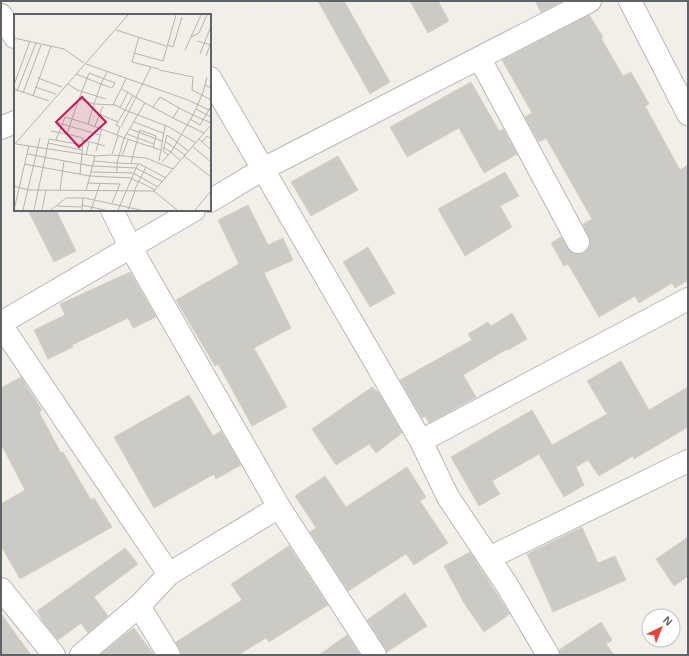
<svg xmlns="http://www.w3.org/2000/svg" width="689" height="656" viewBox="0 0 689 656" font-family="Arial,sans-serif">
	<style>
		.building { fill: #cccac5; stroke: #d6d1c6 }
		.lines { fill: none; stroke-linecap: round; stroke-linejoin: round }
		.street-casing { stroke: #b5b8bc; stroke-width: 24 }
		.street { stroke: #fff; stroke-width: 22 }
		.inset-road { fill: none; stroke: #b3b3b1; stroke-width: 1 }
		.view { fill: #c2185b; fill-opacity: 0.15; stroke: #c2185b; stroke-width: 2 }
		.inset-edge { fill: none; stroke: #5f6368; stroke-width: 2 }
	</style>
	<rect width="100%" height="100%" fill="#f1efe8"/>
	<g class="building">
		<polygon points="318,1 344,1 390,82 370,94"/>
		<polygon points="410,1 438,1 449,21 428,33"/>
		<polygon points="535,1 563,1 541,12"/>
		<polygon points="589,15 603,37 601,38 623,76 631,72 649,104 645,106 680,170 688,165 688,280 675,288 672,283 639,303 635,296 599,317 568,264 564,266 551,243 561,237 571,252 577,254 584,253 589,248 590,242 583,224 592,219 546,138 539,142 525,117 532,113 502,60"/>
		<polygon points="471,82 499,131 503,129 517,154 484,173 459,128 407,157 390,127"/>
		<polygon points="338,156 358,190 311,216 291,182"/>
		<polygon points="505,172 519,196 500,206 512,227 465,256 438,209"/>
		<polygon points="248,205 268,245 283,238 293,260 264,273 291,328 254,348 287,407 252,426 218,364 215,366 176,300 239,264 218,220"/>
		<polygon points="28,210 56,210 76,251 54,262"/>
		<polygon points="368,247 395,293 370,307 343,262"/>
		<polygon points="130,272 156,317 133,328 128,318 72,345 73,347 48,359 34,330 65,315 60,304"/>
		<polygon points="512,313 527,339 508,350 507,349 463,375 476,397 429,423 425,416 422,418 400,380 472,340 468,334 488,322 491,326"/>
		<polygon points="621,361 649,410 688,387 688,427 634,459 633,456 599,476 588,460 576,467 584,485 564,497 539,454 492,481 500,494 479,506 451,457 532,410 552,445 607,414 587,381"/>
		<polygon points="21,377 42,410 39,412 61,453 63,452 91,500 94,498 112,527 20,579 1,546 1,504 25,490 1,444 1,388"/>
		<polygon points="372,387 379,393 402,433 376,453 369,444 336,465 312,429"/>
		<polygon points="189,395 213,436 221,431 241,465 216,479 214,474 154,508 114,437"/>
		<polygon points="407,467 426,497 420,501 448,543 414,565 406,554 348,591 310,532 316,528 295,496 325,476 346,507"/>
		<polygon points="582,527 598,563 615,556 626,580 553,612 527,554"/>
		<polygon points="688,537 688,576 674,586 656,559"/>
		<polygon points="289,546 328,605 269,642 266,638 238,655 181,655 176,642 242,600 231,584"/>
		<polygon points="125,548 138,564 94,597 108,616 88,633 81,623 58,640 44,623 37,611"/>
		<polygon points="470,552 510,614 484,632 464,603 444,566"/>
		<polygon points="405,593 427,626 387,652 367,620"/>
		<polygon points="1,614 31,655 1,655"/>
		<polygon points="601,622 612,640 606,644 614,655 560,655 559,650"/>
		<polygon points="134,628 154,655 100,655 123,636"/>
		<polygon points="347,635 360,655 319,655"/>
	</g>
	<g class="lines">
		<defs>
			<g id="street">
				<polyline points="630,1 688,114"/>
				<polyline points="1,15 15,37"/>
				<polyline points="480,59 578,242"/>
				<polyline points="210,78 263,169 590,1"/>
				<polyline points="1,128 15,122"/>
				<polyline points="210,201 263,169 421,441 688,299"/>
				<polyline points="112,210 131,248 279,507 375,655"/>
				<polyline points="1,323 194,210"/>
				<polyline points="1,325 169,574 139,606 81,655"/>
				<polyline points="421,441 448,497 507,585 548,655"/>
				<polyline points="489,558 688,461"/>
				<polyline points="169,574 279,507"/>
				<polyline points="1,589 54,655"/>
				<polyline points="139,606 169,655"/>
			</g>
		</defs>
		<use href="#street" class="street-casing"/>
		<use href="#street" class="street"/>
	</g>
	<g transform="translate(14 14)">
		<rect width="197" height="197" fill="#f1efe8"/>
		<path class="inset-road" d="M102 16 152 32M125 23 118 48 145 55M177 23 185 19 193 1M0 24 50 35 70 49M183 27 197 31M153 31 159 33 168 3M171 36 187 1M120 39 149 47 162 1M186 40 197 12M192 42 197 28M72 50 174 86 197 97M145 56 179 63 178 76 188 81 191 71M62 60 87 70 93 58M193 63 191 71 197 74M24 64 48 73M54 70 63 76 92 85M0 71 16 27M21 73 42 80M0 75 35 87M108 75 131 89M3 77 22 29M9 79 27 31M119 81 111 96 155 113 182 129M19 82 37 32M99 91 112 65M139 93 146 83 165 94M106 94 114 78M182 95 197 103M85 100 104 108M159 104 190 119M176 105 186 111 197 92M41 108 86 121M120 108 149 119M74 110 103 121M81 112 89 92M107 113 137 53M116 115 148 127M37 117 53 120M113 120 140 130M185 125 197 136M42 126 51 103 58 105 65 85 68 77 75 59 101 69 98 74 87 70 80 90 65 85M69 126 91 132M152 128 171 141M188 128 193 122 197 125M34 129 68 136M2 130 68 140 66 160M0 131 114 1M178 132 197 148M150 134 157 138 163 128 174 137M147 136 110 124 103 149 126 150 152 164M82 137 88 114M13 140 78 152 122 154 149 168M98 140 104 122M72 141 75 128M154 141 149 137 153 121 163 128 179 101 197 109M81 142 98 141 132 144 159 155M108 142 114 126M170 142 197 163M80 147 103 149V158M145 147 151 112M148 148 157 138 166 146M117 149 126 116 142 122 139 134M10 150 76 162 117 164 124 168M77 158 119 159 144 173M124 167 141 176M74 169 106 170 98 189M0 172 14 176 140 177 197 111M46 176 50 147M72 177 81 142 68 140 69 124 53 120 58 105 74 110 80 90 101 91 111 96 102 111 106 113 103 121 110 124 131 89 159 104 165 94 179 101 188 81 197 86M120 177 132 153M140 177 163 196M67 191 91 196M43 192 67 193M0 196 15 131M9 196 26 124M20 196 35 125 68 131M28 196 32 176M37 196 52 184H71L126 196M68 196 69 184M77 196 86 170M104 196 124 150M114 196 121 177M181 196 197 177"/>
		<path class="view" d="M68 83 92 108 65 133 42 108Z"/>
		<rect width="197" height="197" class="inset-edge"/>
	</g>
	<rect width="689" height="656" fill="none" stroke="#5f6368" stroke-width="4"/>
	<g transform="translate(661 628) rotate(43)"><circle r="19" fill="#ffffff" stroke="#bfc1c3"/>
	<path d="M0-3L7 15L0 10L-7 15Z" fill="#ea4335"/>
	<text y="-6" font-size="11" font-weight="bold" text-anchor="middle" fill="#5f6368">N</text>
	</g>
</svg>
